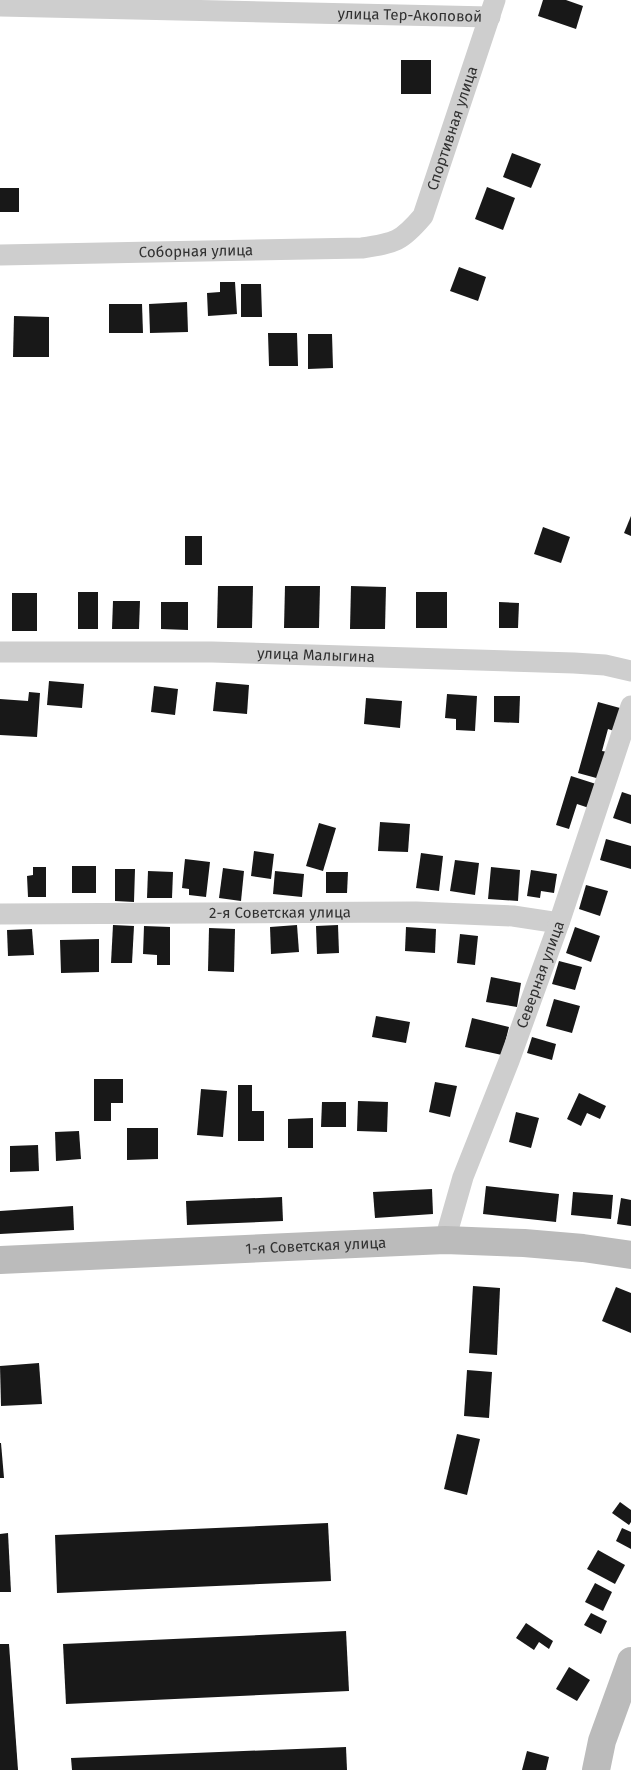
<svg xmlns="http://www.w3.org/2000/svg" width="631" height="1770" viewBox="0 0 631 1770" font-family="'Fira Sans',sans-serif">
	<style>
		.building { fill: #181818 }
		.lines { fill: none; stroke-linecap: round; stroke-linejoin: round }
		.street { stroke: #cecece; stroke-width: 21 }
		.secondary { stroke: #bbb; stroke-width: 28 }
		.labels { text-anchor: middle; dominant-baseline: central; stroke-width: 5; stroke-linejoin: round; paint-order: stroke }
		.street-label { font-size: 15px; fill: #313131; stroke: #fff }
	</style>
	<rect width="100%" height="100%" fill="#fff"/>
	<g class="building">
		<polygon points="543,0 566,0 583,6 576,29 538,16"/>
		<rect x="401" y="60" width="30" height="34"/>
		<polygon points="512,153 541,164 531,188 503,177"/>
		<polygon points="487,187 515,198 503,230 475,219"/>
		<rect x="0" y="188" width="19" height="24"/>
		<polygon points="459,267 486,277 478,301 450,291"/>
		<polygon points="220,282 235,282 237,314 208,316 207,293 220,292"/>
		<polygon points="241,284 261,284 262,317 241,317"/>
		<polygon points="187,302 188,332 150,333 149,304"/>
		<polygon points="109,304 142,304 143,333 109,333"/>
		<polygon points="14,316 49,317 49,357 13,357"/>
		<polygon points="268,333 297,333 298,366 269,366"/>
		<polygon points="308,334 332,334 333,368 308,369"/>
		<polygon points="631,516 631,536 624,533"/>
		<polygon points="543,527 570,537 561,563 534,554"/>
		<rect x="185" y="536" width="17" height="29"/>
		<polygon points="218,586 253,586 252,628 217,628"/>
		<polygon points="285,586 320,586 319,628 284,628"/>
		<polygon points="351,586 386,587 385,629 350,629"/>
		<rect x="78" y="592" width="20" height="37"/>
		<rect x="416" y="592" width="31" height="36"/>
		<rect x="12" y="593" width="25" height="38"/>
		<polygon points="113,601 140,601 139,629 112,629"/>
		<polygon points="161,602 188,602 188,630 161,629"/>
		<polygon points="499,602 519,603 518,628 499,628"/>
		<polygon points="49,681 84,684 82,708 47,705"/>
		<polygon points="216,682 249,685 247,714 213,711"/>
		<polygon points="154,686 178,689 175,715 151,712"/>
		<polygon points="29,692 40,693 37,737 0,735 0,699 28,701"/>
		<polygon points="447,694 477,696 475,731 456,730 456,719 445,718"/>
		<polygon points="494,696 520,696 519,723 494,722"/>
		<polygon points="366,698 402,701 400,728 364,724"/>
		<polygon points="598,702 620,708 614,731 608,729 602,751 608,752 600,779 578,773"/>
		<polygon points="571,776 596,784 589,808 577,804 569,829 556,825"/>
		<polygon points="622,792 631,795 631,824 613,818"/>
		<polygon points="380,822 410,824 408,852 378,851"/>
		<polygon points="319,823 336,828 323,871 306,866"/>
		<polygon points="606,839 631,846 631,869 600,860"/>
		<polygon points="254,851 274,854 271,879 251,876"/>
		<polygon points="421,853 443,856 439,891 416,888"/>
		<polygon points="185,859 210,862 206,897 189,895 189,889 182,888"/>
		<polygon points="455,860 479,863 475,895 450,891"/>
		<rect x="72" y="866" width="24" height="27"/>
		<polygon points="33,867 46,867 46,897 28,897 27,876 33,875"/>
		<polygon points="491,867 520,870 518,901 488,899"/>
		<polygon points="223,868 244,871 241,901 219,898"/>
		<polygon points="115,869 135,869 134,902 115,901"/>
		<polygon points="531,870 557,874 554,893 541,891 540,898 527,896"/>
		<polygon points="148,871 173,872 172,898 147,898"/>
		<polygon points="275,871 304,874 302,897 273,894"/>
		<polygon points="326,872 348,872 347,893 326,893"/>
		<polygon points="586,885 608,891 600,916 579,909"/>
		<polygon points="113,925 134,926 132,963 111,963"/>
		<polygon points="297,925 299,952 271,954 270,927"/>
		<polygon points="338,925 339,953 317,954 316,926"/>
		<polygon points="144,926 170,927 170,965 157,965 157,955 143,954"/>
		<polygon points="406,927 436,929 435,953 405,951"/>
		<polygon points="575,927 600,936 591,962 566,953"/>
		<polygon points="209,928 235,929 234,972 208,971"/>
		<polygon points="32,929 34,955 8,956 7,930"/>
		<polygon points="460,934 478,936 475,965 457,963"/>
		<polygon points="99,939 99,972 61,973 60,940"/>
		<polygon points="559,961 582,967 575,990 552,984"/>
		<polygon points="491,977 521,983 517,1007 486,1002"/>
		<polygon points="554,999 580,1006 572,1033 546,1026"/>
		<polygon points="376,1016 410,1022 406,1043 372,1037"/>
		<polygon points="472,1018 509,1027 502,1055 465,1047"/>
		<polygon points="532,1037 556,1044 552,1060 527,1053"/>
		<polygon points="94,1079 123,1079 123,1103 111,1103 111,1121 94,1121"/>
		<polygon points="435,1082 457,1086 450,1117 429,1112"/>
		<polygon points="238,1085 252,1085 252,1111 264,1111 264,1141 238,1141"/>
		<polygon points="201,1089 227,1091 223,1137 197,1135"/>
		<polygon points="579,1093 606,1106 600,1119 587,1113 581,1126 567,1119"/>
		<polygon points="358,1101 388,1102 387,1132 357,1131"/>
		<polygon points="322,1102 346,1102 346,1127 321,1127"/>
		<polygon points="516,1112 539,1118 531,1148 509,1142"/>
		<polygon points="313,1118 313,1148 288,1148 288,1119"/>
		<polygon points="127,1128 158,1128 158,1159 127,1160"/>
		<polygon points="79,1131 81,1159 56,1161 55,1132"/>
		<polygon points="38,1145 39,1171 10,1172 10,1146"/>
		<polygon points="486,1186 559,1194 556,1222 483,1214"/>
		<polygon points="432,1189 433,1214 375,1218 373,1192"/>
		<polygon points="573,1192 613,1195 611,1219 571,1215"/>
		<polygon points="282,1197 283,1221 187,1225 186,1201"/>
		<polygon points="621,1198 631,1200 631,1226 617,1224"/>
		<polygon points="73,1206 74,1230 0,1234 0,1211"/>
		<polygon points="473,1286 500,1288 497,1355 469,1353"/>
		<polygon points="616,1287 631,1293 631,1333 602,1321"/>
		<polygon points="39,1363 42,1404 1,1406 0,1366"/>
		<polygon points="467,1370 492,1372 489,1418 464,1416"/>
		<polygon points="457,1434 480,1439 467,1495 444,1489"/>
		<polygon points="0,1443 1,1443 4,1478 0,1478"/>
		<polygon points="620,1502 631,1510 631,1522 629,1525 612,1513"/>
		<polygon points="328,1523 331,1581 57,1593 55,1535"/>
		<polygon points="622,1528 631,1532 631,1549 616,1541"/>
		<polygon points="8,1533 11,1592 0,1592 0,1534"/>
		<polygon points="598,1550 625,1565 615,1584 587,1569"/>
		<polygon points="595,1583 612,1592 603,1611 585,1602"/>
		<polygon points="591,1613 607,1621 601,1634 584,1625"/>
		<polygon points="526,1623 553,1641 549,1649 539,1642 534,1650 516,1638"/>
		<polygon points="346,1631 349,1691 66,1704 63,1644"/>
		<polygon points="0,1644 9,1644 18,1770 0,1770"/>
		<polygon points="569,1667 590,1680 577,1701 556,1689"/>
		<polygon points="346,1747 347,1770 72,1770 71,1758"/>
		<polygon points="527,1751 549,1757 546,1770 522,1770"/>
	</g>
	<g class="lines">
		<g class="street">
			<path id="s1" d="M0 6 490 17"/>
			<path id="s2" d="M0 255 362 248C395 243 401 242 423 216L495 0"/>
			<path id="s3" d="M0 652H212L574 663 605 665 631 671"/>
			<path id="s4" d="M0 914 416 912 513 916 559 923"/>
			<path id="s5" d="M445 1240 463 1177 509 1061 559 923 631 706"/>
		</g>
		<g class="secondary">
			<path id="s6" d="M0 1260 445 1240 524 1243 583 1248 631 1255"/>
			<polyline points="596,1770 602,1741 631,1661"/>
		</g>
	</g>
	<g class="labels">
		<g class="street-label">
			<text stroke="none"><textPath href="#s1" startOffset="410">улица Тер-Акоповой</textPath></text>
			<text stroke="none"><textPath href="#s2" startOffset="526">Спортивная улица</textPath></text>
			<text stroke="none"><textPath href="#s2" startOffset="196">Соборная улица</textPath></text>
			<text stroke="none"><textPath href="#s3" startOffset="316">улица Малыгина</textPath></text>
			<text stroke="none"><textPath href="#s4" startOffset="280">2-я Советская улица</textPath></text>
			<text stroke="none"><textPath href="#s5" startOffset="282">Северная улица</textPath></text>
			<text stroke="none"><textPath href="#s6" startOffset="316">1-я Советская улица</textPath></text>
		</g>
	</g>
</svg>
